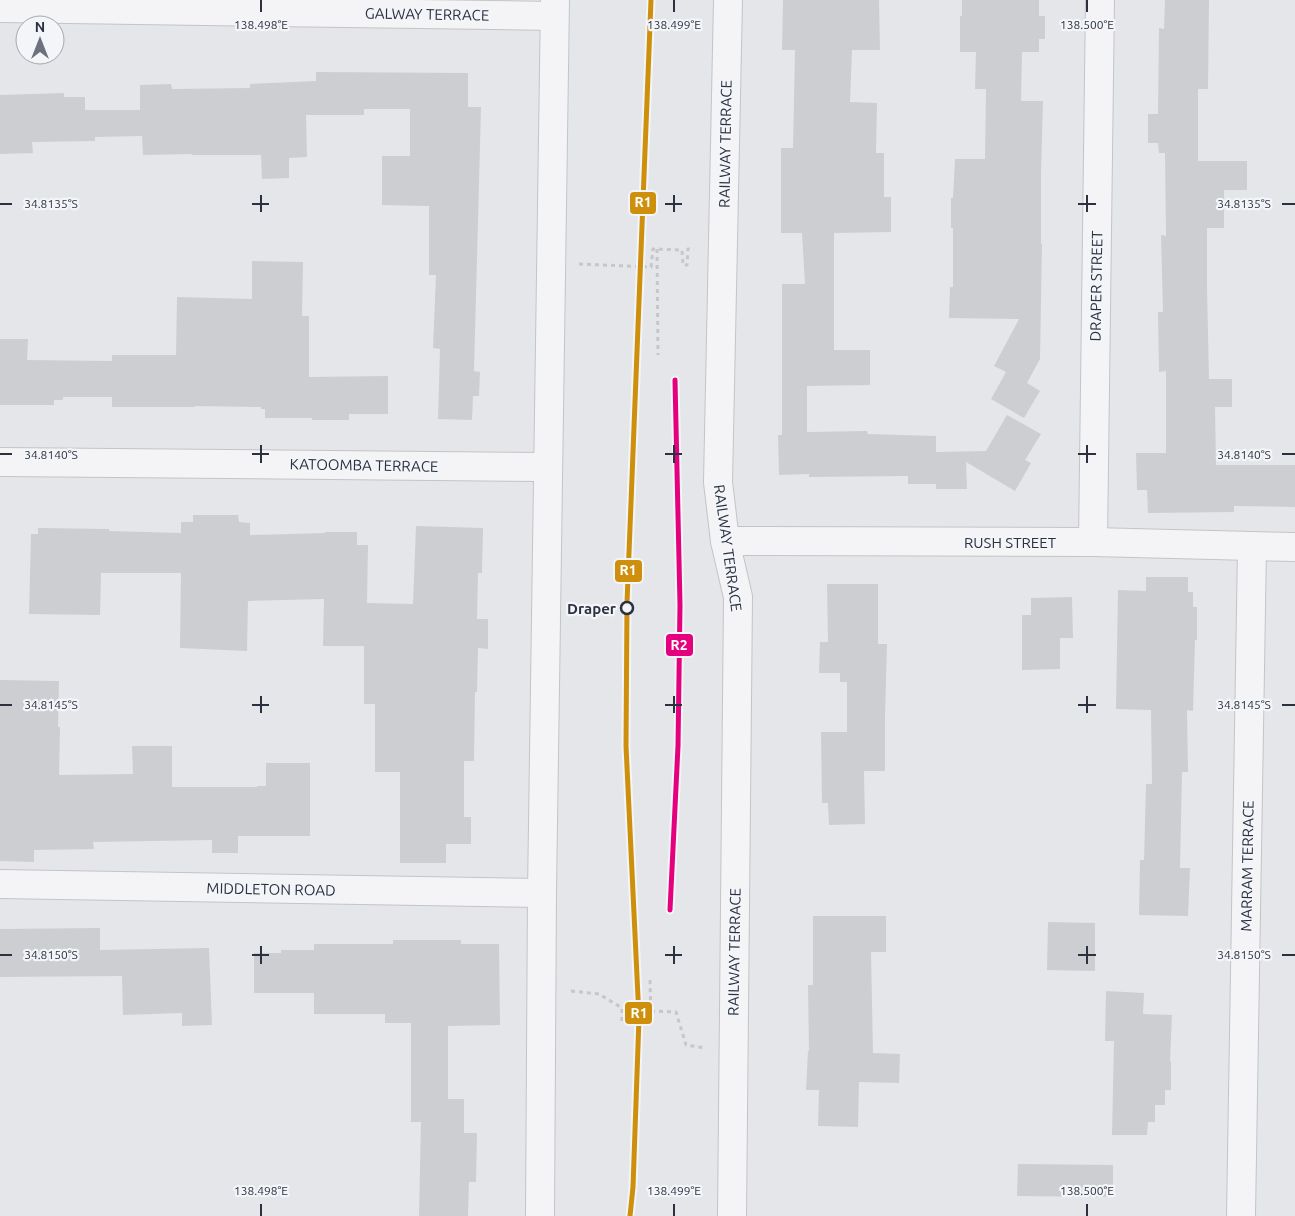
<svg xmlns="http://www.w3.org/2000/svg" width="1295" height="1216" viewBox="0 0 1295 1216" font-family="Ubuntu,sans-serif">
	<style>
		.building { fill: #cdced2 }
		.lines { fill: none; stroke-linecap: round; stroke-linejoin: round }
		.street-casing { stroke: #c3c4c8; stroke-width: 30 }
		.path { stroke: #c6c7cb; stroke-width: 3; stroke-dasharray: 4 4; stroke-linecap: butt }
		.street { stroke: #f4f4f6; stroke-width: 28 }
		.rail-1-casing { stroke: #f3f5f8; stroke-width: 9 }
		.rail-2-casing { stroke: #f3f5f8; stroke-width: 9 }
		.rail-1 { stroke: #ce8f0d; stroke-width: 5 }
		.rail-2 { stroke: #e5007d; stroke-width: 5 }
		.ticks { fill: none; stroke: #2c3142; stroke-width: 2 }
		.stop-dot { fill: #f3f5f8; stroke: #2c3142; stroke-width: 2.5 }
		.labels { text-anchor: middle; dominant-baseline: central; stroke-width: 4.5; stroke-linejoin: round; paint-order: stroke }
		.street-label { font-size: 15px; fill: #2c3142; stroke: #f3f5f8 }
		.stop-label { font-size: 15px; font-weight: bold; fill: #2c3142; stroke: #f3f5f8; text-anchor: end }
		.ticks-label { font-size: 12px; text-anchor: middle; fill: #2c3142; stroke: #f3f5f8; stroke-width: 4.5; stroke-linejoin: round; paint-order: stroke }
		.line-badge { stroke: #f3f5f8; stroke-width: 2 }
		.badge-label { font-size: 14px; text-anchor: middle; font-weight: bold; fill: #fff }
	</style>
	<rect width="100%" height="100%" fill="#e5e6ea"/>
	<g class="building">
		<polygon points="783,0 879,0 880,50 852,50 850,102 877,103 876,153 884,153 884,197 891,197 891,232 834,233 834,350 870,350 870,385 807,386 807,432 867,431 868,434 936,436 936,452 986,451 1007,415 1041,434 1025,460 1031,463 1015,491 966,462 967,489 936,489 936,484 908,484 908,476 809,477 809,474 779,475 778,435 782,435 782,284 805,284 802,233 781,233 781,148 793,148 795,50 782,50"/>
		<polygon points="962,0 1039,0 1039,16 1045,16 1045,39 1039,39 1039,52 1022,52 1021,101 1043,101 1041,175 1041,244 1042,244 1040,359 1027,383 1040,391 1024,418 991,399 1006,372 994,366 1019,319 949,318 950,287 953,287 953,228 951,228 951,198 953,198 955,159 985,159 986,89 975,89 976,52 960,52 960,16 962,16"/>
		<polygon points="1165,0 1209,0 1208,89 1198,89 1198,161 1247,161 1247,190 1224,190 1224,228 1207,228 1207,288 1209,379 1232,379 1232,407 1215,407 1216,465 1295,465 1295,507 1234,506 1234,512 1148,513 1147,490 1137,490 1136,453 1166,453 1166,371 1159,372 1158,312 1163,312 1161,235 1166,236 1165,153 1159,153 1158,143 1148,143 1148,114 1158,114 1159,28 1164,29"/>
		<polygon points="316,72 468,73 468,107 481,107 474,371 480,372 479,396 473,396 472,420 438,419 440,349 433,348 436,275 429,275 429,206 382,205 382,156 410,156 410,109 364,109 364,115 306,115 307,157 289,158 289,178 262,179 261,155 192,155 192,154 143,155 142,136 95,137 95,141 32,142 33,153 0,154 0,95 64,93 64,97 85,97 85,110 140,110 140,85 171,84 172,89 250,88 250,84 316,81"/>
		<polygon points="252,261 303,262 302,316 309,316 309,377 388,376 388,414 349,414 349,420 312,420 312,418 265,418 265,409 261,409 261,407 195,406 195,407 112,407 112,397 63,397 63,400 54,400 54,405 0,405 0,339 28,339 27,360 112,361 112,355 176,355 177,297 252,299"/>
		<polygon points="193,515 238,515 239,522 250,523 250,535 325,533 325,532 357,532 357,545 368,545 367,603 413,604 416,526 483,528 482,573 478,573 477,619 488,619 488,649 478,648 477,692 475,692 474,761 464,761 464,817 471,817 471,844 446,844 446,863 400,863 400,772 375,772 375,704 364,704 364,646 323,646 324,599 248,601 247,651 180,648 181,573 101,573 100,615 29,614 31,534 38,534 38,528 109,529 109,531 181,533 181,522 193,522"/>
		<polygon points="1146,577 1188,577 1188,592 1193,592 1193,607 1197,607 1197,640 1195,640 1193,711 1187,710 1188,772 1182,772 1180,868 1190,868 1188,916 1139,915 1140,860 1144,860 1146,784 1152,784 1151,710 1116,709 1118,590 1146,591"/>
		<polygon points="827,584 878,584 878,644 887,644 885,716 885,771 864,771 865,824 829,825 828,803 822,803 821,732 847,732 847,682 840,682 840,673 819,673 820,642 828,642"/>
		<polygon points="1072,597 1073,638 1060,638 1060,669 1022,670 1022,615 1031,615 1031,598"/>
		<polygon points="0,680 59,681 58,727 60,727 59,775 133,774 132,746 172,746 172,787 257,787 257,786 266,786 266,763 310,763 310,836 238,836 238,853 212,853 212,840 93,842 94,849 34,850 34,862 0,861"/>
		<polygon points="813,916 886,916 886,952 871,952 873,1053 900,1054 899,1083 859,1082 858,1127 818,1126 819,1090 806,1090 808,1051 809,1051 808,985 813,985"/>
		<polygon points="1048,922 1095,923 1095,971 1047,970"/>
		<polygon points="100,928 100,950 209,948 212,1025 182,1026 182,1013 123,1015 122,976 0,977 0,929"/>
		<polygon points="393,940 461,940 461,944 499,944 500,1025 448,1026 448,1099 464,1099 464,1133 477,1133 476,1182 469,1182 468,1216 419,1216 421,1122 411,1122 411,1023 385,1023 385,1014 314,1014 314,993 254,993 254,953 281,953 281,950 314,950 314,944 393,944"/>
		<polygon points="1106,991 1144,993 1143,1014 1172,1015 1170,1061 1171,1061 1171,1090 1165,1090 1165,1105 1155,1105 1155,1122 1148,1122 1147,1135 1112,1135 1114,1041 1105,1041"/>
		<polygon points="1018,1164 1113,1165 1113,1197 1017,1196"/>
	</g>
	<g class="lines">
		<defs>
			<g id="street">
				<polyline points="728,0 718,482 725,541 738,597 732,1216"/>
				<polyline points="0,8 554,16"/>
				<polyline points="0,462 547,467"/>
				<polyline points="725,541 1093,542 1295,547"/>
				<polyline points="1093,542 1100,0"/>
				<polyline points="0,884 542,893"/>
				<polyline points="540,1216 542,893 555,0"/>
				<polyline points="1241,1216 1252,547"/>
			</g>
		</defs>
		<use href="#street" class="street-casing"/>
		<g class="path">
			<polyline points="657,249 658,355"/>
			<polyline points="579,264 651,267 653,249 682,250 683,265 687,265 688,249 694,249"/>
			<polyline points="571,991 599,994 622,1008 622,1022 651,1022 650,980"/>
			<polyline points="651,1011 676,1012 686,1045 705,1048"/>
		</g>
		<use href="#street" class="street"/>
		<defs>
			<polyline id="rail-1" points="630,1216 633,1187 639,1018 626,746 627,603 651,0"/>
			<polyline id="rail-2" points="670,910 678,746 680,605 675,380"/>
		</defs>
		<use href="#rail-1" class="rail-1-casing"/>
		<use href="#rail-2" class="rail-2-casing"/>
		<use href="#rail-1" class="rail-1"/>
		<use href="#rail-2" class="rail-2"/>
	</g>
	<path class="ticks" d="M261 0V12M674 0V12M1087 0V12M261 195V212M674 195V212M1087 195V212M0 204H12M252 204H269M665 204H682M1078 204H1096M1282 204H1295M261 445V463M674 445V463M1087 445V463M0 454H12M252 454H269M665 454H682M1078 454H1096M1282 454H1295M261 696V713M674 696V713M1087 696V713M0 705H12M252 705H269M665 705H682M1078 705H1096M1282 705H1295M261 946V964M674 946V964M1087 946V964M0 955H12M252 955H269M665 955H682M1078 955H1096M1282 955H1295M261 1204V1216M674 1204V1216M1087 1204V1216"/>
	<circle class="stop-dot" cx="627" cy="608" r="6"/>
	<g class="labels">
		<g class="street-label">
			<text transform="translate(427 14) rotate(1)">GALWAY TERRACE</text>
			<text transform="translate(725 144) rotate(-89)">RAILWAY TERRACE</text>
			<text transform="translate(1096 286) rotate(-89)">DRAPER STREET</text>
			<text transform="translate(364 465) rotate(1)">KATOOMBA TERRACE</text>
			<text x="1010" y="542">RUSH STREET</text>
			<text transform="translate(728 548) rotate(82)">RAILWAY TERRACE</text>
			<text transform="translate(1247 866) rotate(-89)">MARRAM TERRACE</text>
			<text transform="translate(271 889) rotate(1)">MIDDLETON ROAD</text>
			<text transform="translate(734 952) rotate(-89)">RAILWAY TERRACE</text>
		</g>
		<g class="stop-label">
			<text x="616" y="608">Draper</text>
		</g>
	</g>
	<g class="ticks-label">
		<text x="261" y="29">138.498°E</text>
		<text x="674" y="29">138.499°E</text>
		<text x="1087" y="29">138.500°E</text>
		<text x="51" y="208">34.8135°S</text>
		<text x="1244" y="208">34.8135°S</text>
		<text x="51" y="459">34.8140°S</text>
		<text x="1244" y="459">34.8140°S</text>
		<text x="51" y="709">34.8145°S</text>
		<text x="1244" y="709">34.8145°S</text>
		<text x="51" y="959">34.8150°S</text>
		<text x="1244" y="959">34.8150°S</text>
		<text x="261" y="1195">138.498°E</text>
		<text x="674" y="1195">138.499°E</text>
		<text x="1087" y="1195">138.500°E</text>
	</g>
	<g class="line-badge">
		<rect x="629" y="191" width="28" height="24" rx="5" fill="#ce8f0d"/>
		<rect x="614" y="559" width="29" height="24" rx="5" fill="#ce8f0d"/>
		<rect x="665" y="633" width="29" height="24" rx="5" fill="#e5007d"/>
		<rect x="624" y="1001" width="29" height="24" rx="5" fill="#ce8f0d"/>
	</g>
	<g class="badge-label">
		<text x="643" y="207">R1</text>
		<text x="628" y="575">R1</text>
		<text x="679" y="650">R2</text>
		<text x="639" y="1018">R1</text>
	</g>
	<g transform="translate(40 40)"><circle r="24" fill="#f3f5f8" stroke="#a3a7af"/>
	<path d="M0-4L9 19L0 12L-9 19Z" fill="#6d707d"/>
	<text y="-8" font-size="14" font-weight="bold" text-anchor="middle" fill="#2c3142">N</text>
	</g>
</svg>
